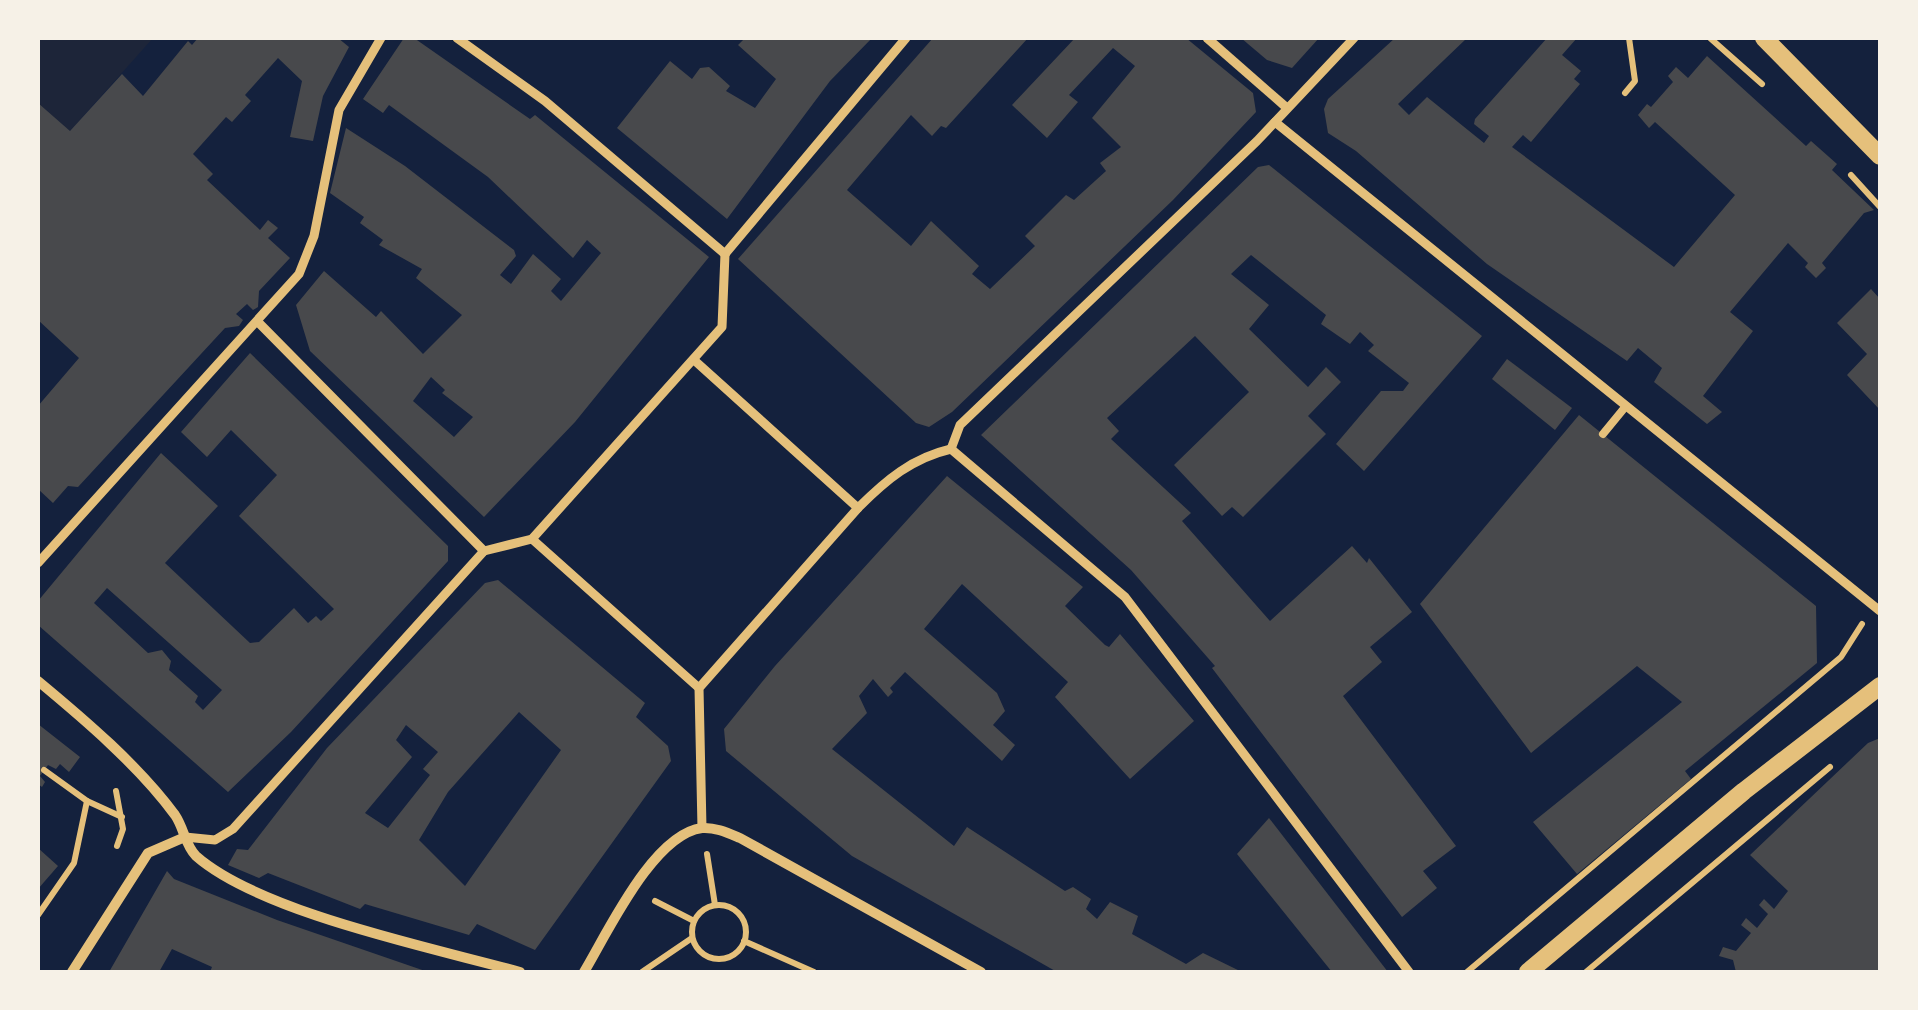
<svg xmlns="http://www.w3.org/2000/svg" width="1918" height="1010" viewBox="0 0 1918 1010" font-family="'IBM Plex Sans',sans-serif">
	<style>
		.green { fill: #1d2539 }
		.building { fill: #48494c; fill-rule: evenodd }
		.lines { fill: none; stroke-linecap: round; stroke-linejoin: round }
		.path { stroke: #e5c07b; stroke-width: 6 }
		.service { stroke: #e5c07b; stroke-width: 8 }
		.pedestrian { stroke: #e5c07b; stroke-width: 9 }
		.minor { stroke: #e5c07b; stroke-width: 10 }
		.tertiary { stroke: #e5c07b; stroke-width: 18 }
	</style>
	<rect width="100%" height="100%" fill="#14213d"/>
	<polygon class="green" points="38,38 153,38 70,131 38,105"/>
	<g class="building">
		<polygon points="198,38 338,38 349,47 323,96 313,141 290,137 302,81 278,58 245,95 251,101 232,122 226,117 193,154 213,174 207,180 260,230 268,220 278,228 268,238 290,258 259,291 258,307 253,310 247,304 236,314 243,320 239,326 225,328 78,487 68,486 53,503 38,489 38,406 79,358 38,320 38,103 70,131 122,74 143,96 188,41 192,45"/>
		<path d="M404 38H414L530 119 535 115 709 257 575 422 484 517 310 351 296 305 324 271 376 317 381 311 423 354 462 315 416 278 422 269 379 245 383 240 360 223 364 217 330 193 346 128 405 166 514 250 516 256 500 275 511 284 533 254 561 279 551 291 561 301 601 253 587 240 573 258 488 177 389 105 383 113 363 99ZM431 377 445 390 442 393 473 417 454 437 413 401Z"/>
		<polygon points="745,38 872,38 830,81 727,219 617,128 670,61 692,79 700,68 709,67 730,86 726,91 755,108 776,79 738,45"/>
		<polygon points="933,38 1028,38 946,128 941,126 932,136 911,115 847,190 911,246 931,221 979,266 972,274 990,289 1035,246 1025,236 1066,195 1074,200 1106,171 1100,163 1121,147 1092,118 1135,66 1113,48 1069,95 1078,102 1047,138 1012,105 1075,38 1186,38 1253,93 1256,112 1173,200 952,412 929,427 916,423 738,259"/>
		<polygon points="1241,38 1319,38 1292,68 1267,60"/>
		<polygon points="1395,38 1467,38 1398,104 1409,115 1427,97 1484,143 1489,136 1474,124 1475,119 1547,38 1577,38 1562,55 1581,71 1574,79 1580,84 1531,142 1523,135 1512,147 1674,267 1735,195 1655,122 1649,128 1638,115 1647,104 1651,107 1673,82 1668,76 1676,67 1688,78 1707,56 1806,146 1811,141 1837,164 1832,170 1874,210 1864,213 1822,263 1826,268 1816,278 1805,267 1808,263 1788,243 1730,312 1753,331 1703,396 1722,412 1707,424 1654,382 1662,368 1638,348 1627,361 1487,264 1356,151 1328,133 1324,109 1328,99"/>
		<polygon points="1269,165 1482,336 1364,471 1336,444 1381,391 1403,391 1409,383 1368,351 1374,345 1360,332 1350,344 1321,324 1326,315 1251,255 1231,274 1269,305 1249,329 1308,387 1326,367 1341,382 1308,416 1326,434 1243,517 1232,507 1222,516 1174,465 1249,392 1195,336 1107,418 1119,431 1111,439 1191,513 1182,521 1270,621 1352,546 1367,563 1369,558 1412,612 1370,647 1382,662 1343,696 1456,846 1423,871 1437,888 1402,917 1212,668 1215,666 1131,570 981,435 1258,167"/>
		<polygon points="1871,289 1880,299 1880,410 1847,375 1867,354 1837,323"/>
		<path d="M250 353 448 546V561L291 732 228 792 38 625V601L161 453 218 506 165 563 250 643 259 642 294 608 308 623 316 616 321 621 334 609 239 516 277 475 231 430 207 457 181 432ZM107 588 222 690 203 710 195 702 198 696 169 670 171 661 162 650 148 653 94 603Z"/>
		<polygon points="1507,359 1572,408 1555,430 1492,379"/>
		<polygon points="1579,415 1816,606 1817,663 1685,771 1691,779 1577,874 1533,822 1682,702 1637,666 1531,753 1420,604"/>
		<polygon points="947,476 1083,587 1065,606 1105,645 1109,647 1120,634 1194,721 1130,779 1055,697 1068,682 962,584 924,629 997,693 1005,711 993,725 1015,745 1002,761 905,672 890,688 893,692 888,697 873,679 859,696 867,713 832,749 954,846 967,827 1065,891 1073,887 1091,899 1086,909 1097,919 1110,902 1138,916 1132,934 1186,964 1203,953 1242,972 1057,972 852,856 726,751 724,729 775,666"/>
		<path d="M498 580 645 703 636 717 668 746 671 761 535 950 477 924 469 935 365 904 360 909 268 873 259 878 228 865 237 849 248 850 327 748 485 583ZM519 712 561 750 465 886 419 840 448 792ZM406 725 438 752 423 769 430 775 388 828 365 813 412 757 396 740Z"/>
		<polygon points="38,724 80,757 69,772 60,764 56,769 48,765 40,776 45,782 42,787 38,784"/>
		<polygon points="1880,738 1880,972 1736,972 1733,960 1719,956 1723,947 1736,951 1751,933 1741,925 1746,918 1757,928 1768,914 1759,905 1764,899 1774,909 1788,891 1750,855 1868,743"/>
		<polygon points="1269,818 1388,972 1332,972 1237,854"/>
		<polygon points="38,848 58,866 38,889"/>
		<polygon points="167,871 174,879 277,920 428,972 210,972 212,967 172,949 159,972 109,972"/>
	</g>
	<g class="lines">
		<g class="path">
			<polyline points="1710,38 1762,84"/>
			<polyline points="1625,93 1635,81 1629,38"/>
			<polyline points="1851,175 1880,207"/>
			<polyline points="44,770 87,801 122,817"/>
			<polyline points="116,791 123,829 117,846"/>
			<polyline points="707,854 715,905"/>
			<polyline points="655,901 694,921"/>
			<circle cx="719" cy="932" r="27"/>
			<polyline points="38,915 74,863 87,801"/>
			<polyline points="744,941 814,972"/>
			<polyline points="642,972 692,938"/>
			<polyline points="1467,972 1841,657 1862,624"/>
			<polyline points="1586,972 1830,767"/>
		</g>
		<polyline class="service" points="1603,434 1626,406"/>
		<g class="pedestrian">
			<polyline points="457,38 545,101 725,254"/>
			<polyline points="1207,38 1287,108"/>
			<polyline points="1275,122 1880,611"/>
			<polyline points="725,254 906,38"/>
			<polyline points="258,322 484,551"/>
			<path d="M694 360 858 508C886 480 912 458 951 449"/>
			<polyline points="951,449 1125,597 1409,972"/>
			<polyline points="951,449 960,425 1257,141 1354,38"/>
			<polyline points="532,539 699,688"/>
			<polyline points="484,551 532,539 722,327 725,254"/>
			<polyline points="38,563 299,274 314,236 339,110 381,38"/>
			<polyline points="702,828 699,688 858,508"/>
			<polyline points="185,837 215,840 233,829 484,551"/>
		</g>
		<g class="minor">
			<path d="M38 681C85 720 139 766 175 815 184 828 185 845 196 856 261 913 434 948 520 972"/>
			<polyline points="72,972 148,853 185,837"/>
			<path d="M584 972C607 934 653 834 702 828 715 827 728 833 740 838L981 972"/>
		</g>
		<g class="tertiary">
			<polyline points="1764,38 1880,156"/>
			<polyline points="1528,972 1744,791 1880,686"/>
		</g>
	</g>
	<rect width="1918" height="1010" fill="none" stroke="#f6f1e7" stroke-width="80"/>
</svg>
